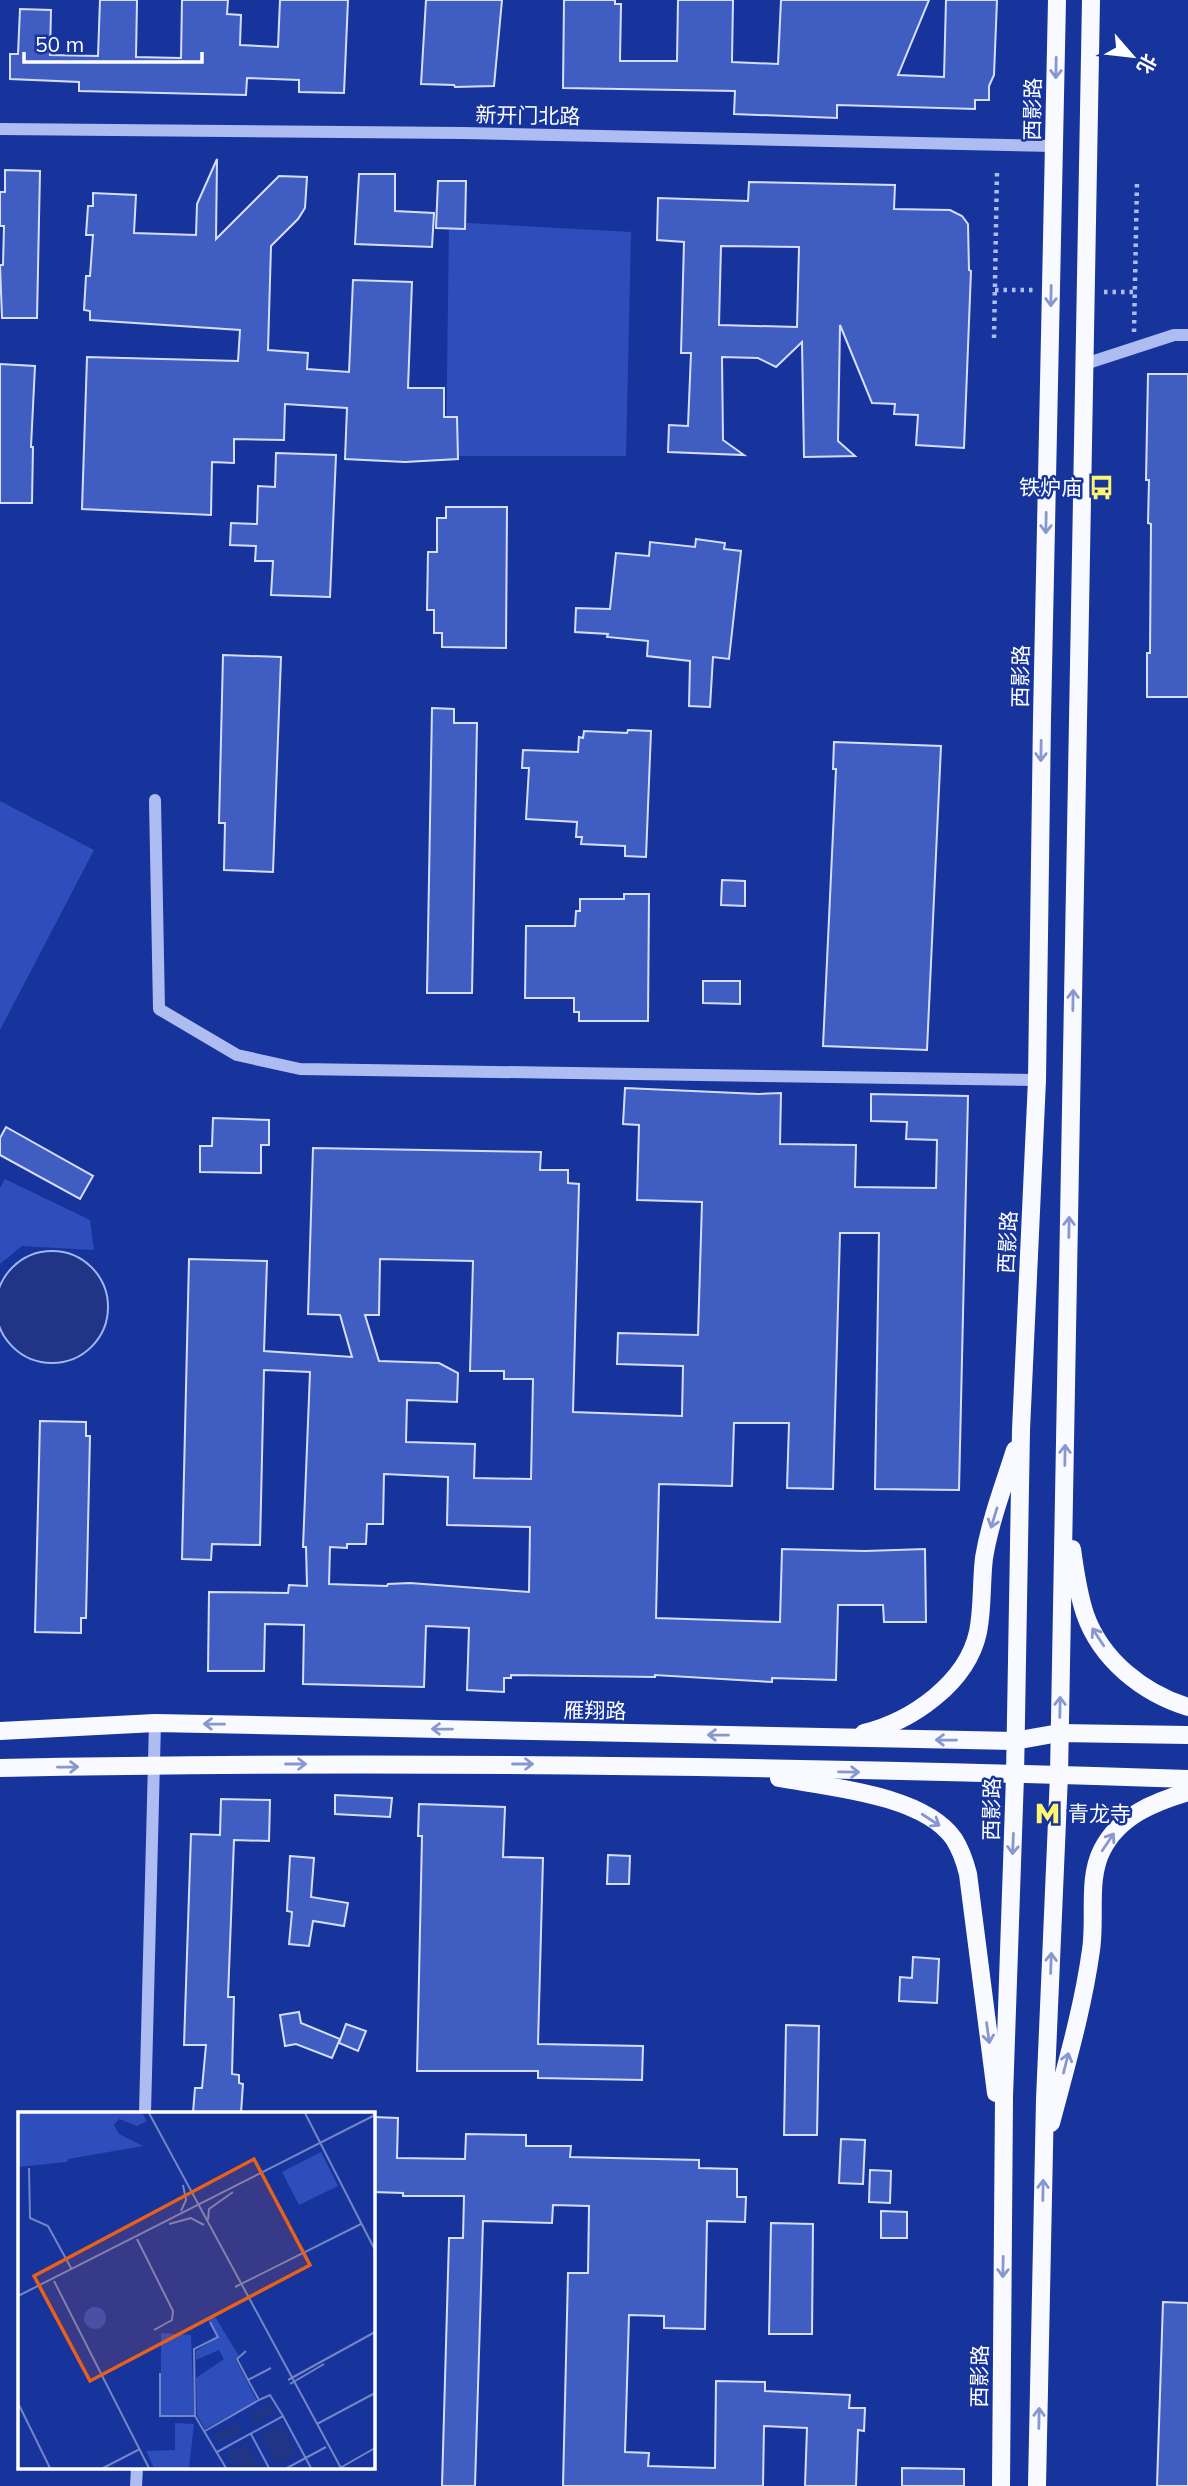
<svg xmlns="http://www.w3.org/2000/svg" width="1188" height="2486" viewBox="0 0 1188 2486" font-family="Mulish,'Noto Sans SC',sans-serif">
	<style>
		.green { fill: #2e4ebb }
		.water { fill: #203586; stroke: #a0b5f5; stroke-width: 2 }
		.building { fill: #405ec2; stroke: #d5defc; stroke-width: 2; fill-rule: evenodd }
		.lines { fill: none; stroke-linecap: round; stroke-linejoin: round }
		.path { stroke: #adbdf2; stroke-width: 4.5; stroke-dasharray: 3.5 5; stroke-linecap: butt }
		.minor { stroke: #adbdf2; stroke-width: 12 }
		.major { stroke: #f9faff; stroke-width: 18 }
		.oneway { stroke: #8897ce }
		.labels { text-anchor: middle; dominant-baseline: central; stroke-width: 5; stroke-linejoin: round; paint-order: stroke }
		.street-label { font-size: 21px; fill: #fff; stroke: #17349c }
		.poi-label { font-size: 21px; fill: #fff; stroke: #17349c; text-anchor: end }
		.inset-road { fill: none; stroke: #7485c4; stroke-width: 2 }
		.view { fill: #e96118; fill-opacity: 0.15; stroke: #e96118; stroke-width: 3.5 }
		.inset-edge { fill: none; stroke: #fff; stroke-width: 3.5 }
	</style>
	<rect width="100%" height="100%" fill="#17349c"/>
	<g class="green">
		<polygon points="449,222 631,232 626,456 446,456"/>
		<polygon points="0,801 94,850 0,1030"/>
		<polygon points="5,1179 90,1220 94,1250 22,1246 0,1264 0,1188"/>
	</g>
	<circle class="water" cx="52" cy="1307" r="56"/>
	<g class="building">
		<polygon points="100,0 137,0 136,57 181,58 182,0 228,0 227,14 241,15 240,45 278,47 280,0 348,0 344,93 299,92 299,80 247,78 246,95 79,91 79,82 10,79 10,54 18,54 20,9 51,10 50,55 98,56"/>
		<polygon points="426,0 502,0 494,86 455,87 454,85 421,84"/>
		<polygon points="564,0 615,0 615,4 621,4 620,61 677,61 678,0 733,0 732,62 778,64 781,0 929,0 898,75 944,77 946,0 997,0 994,75 989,86 989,100 975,100 975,109 837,105 837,118 734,114 735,91 563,88"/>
		<polygon points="217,159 216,239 279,176 307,177 305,208 298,219 271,246 268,350 308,353 307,369 349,372 353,280 412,282 408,388 444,388 444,417 457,417 458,459 405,462 345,459 347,408 285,404 284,440 234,439 234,463 212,462 211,515 82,509 87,357 238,361 240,330 90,320 90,311 84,310 86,276 90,276 93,235 86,235 88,206 93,206 93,193 136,195 134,233 196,235 197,204"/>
		<polygon points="5,170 40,171 37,318 2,318 0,265 3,265 4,226 0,226 0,192 5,192"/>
		<polygon points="359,174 395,174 395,211 434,213 432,247 355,244"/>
		<polygon points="438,181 466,181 465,229 436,228"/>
		<path d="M749 182 895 185 894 209 950 210 962 216 968 224 969 270 971 271 964 448 916 445 918 415 894 414 895 404 872 403 840 325 838 441 855 456 804 457 802 342 776 367 758 358 722 357 723 440 744 455 668 452 669 425 688 426 691 353H681L684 242 657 240 658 198 748 201ZM721 246 799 247 797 327 719 325Z"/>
		<polygon points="0,364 35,366 31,447 33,447 32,503 0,503"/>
		<polygon points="1148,374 1188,374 1188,697 1147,697 1147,653 1150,653 1151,524 1148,523 1149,480 1146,480"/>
		<polygon points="276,453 336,455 330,597 271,595 273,561 255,561 256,546 230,545 231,523 257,524 258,486 275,487"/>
		<polygon points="446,507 507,507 506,648 442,647 442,633 434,633 434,610 427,610 428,552 437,552 437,518 446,518"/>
		<polygon points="696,539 725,543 724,549 741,551 729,659 713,657 710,707 689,706 690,661 647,656 648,641 607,637 608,634 575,632 576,608 610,609 616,553 649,556 650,542 695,547"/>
		<polygon points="223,655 281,657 273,872 224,870 225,823 219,823"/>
		<polygon points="432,708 454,709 454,723 477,723 472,993 427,993"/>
		<polygon points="628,730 651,731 646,857 625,856 625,846 581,844 582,837 576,837 577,822 526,819 529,768 522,768 523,750 578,752 579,737 583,738 584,731 627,733"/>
		<polygon points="834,742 941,746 927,1050 823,1046 836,769 833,769"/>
		<polygon points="722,880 745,881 745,906 721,905"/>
		<polygon points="624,894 649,894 648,1021 579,1021 579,1012 574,1012 574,998 525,998 526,926 575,926 576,911 580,911 580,899 624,899"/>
		<polygon points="703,981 740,981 740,1004 703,1003"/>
		<path d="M625 1088 759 1094 781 1093 780 1144 856 1145 855 1187 936 1188 937 1140 906 1139 907 1122 871 1121V1094L968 1096 959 1490 875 1489 879 1233H840L833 1489 787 1488 789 1423H734L732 1486 659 1484 656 1618 780 1622 782 1549 865 1551 925 1549 926 1622H884L883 1605H838L836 1680 772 1678V1682L655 1675V1677L511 1675V1678H504V1692L467 1690 469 1628 426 1626 424 1687 303 1684 304 1625 265 1624 264 1671H208L209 1592 288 1593 289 1585 307 1586 306 1547H303L310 1372 264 1370 260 1545 212 1544 211 1560 182 1559 189 1259 267 1261 264 1351 352 1357 340 1315 308 1314 313 1148 541 1152 540 1170H568V1183L579 1184 573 1412 682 1416 683 1366 617 1364 618 1333 698 1335 702 1202 637 1200 639 1125 623 1124ZM380 1259 473 1261 470 1371H504V1379H533L531 1479 474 1478 475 1444 406 1442 407 1400 457 1402 458 1373 439 1363 379 1361 365 1315H379ZM384 1474 448 1477 447 1525 530 1527 529 1592 410 1583 388 1584 387 1586 329 1584 330 1547 347 1548V1544H366L367 1524H383Z"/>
		<polygon points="213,1118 269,1120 269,1145 261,1145 261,1173 200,1172 200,1146 212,1146"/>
		<polygon points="6,1127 93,1176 80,1199 0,1155 0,1138"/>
		<polygon points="40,1421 86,1422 86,1436 90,1436 86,1618 81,1618 81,1633 35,1632"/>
		<polygon points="335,1795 392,1798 390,1817 335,1814"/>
		<polygon points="221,1799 270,1800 269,1841 234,1840 228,1997 234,1997 232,2074 239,2075 239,2083 243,2084 241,2113 193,2113 195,2088 202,2088 206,2045 184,2045 191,1834 220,1835"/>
		<polygon points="419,1804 505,1807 503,1857 543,1858 538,2044 643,2046 642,2080 538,2078 538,2071 417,2071 422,1836 418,1836"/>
		<polygon points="608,1855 630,1856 629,1884 607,1884"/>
		<polygon points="290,1856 314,1858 311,1897 348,1903 344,1926 313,1921 309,1946 289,1944 292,1912 287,1911"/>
		<polygon points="913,1957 939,1959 937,2003 899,2001 900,1977 912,1978"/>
		<polygon points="299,2012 301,2023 340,2039 332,2058 296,2044 285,2046 280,2015"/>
		<polygon points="346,2024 366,2031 358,2051 339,2043"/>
		<polygon points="786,2025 819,2026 817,2135 784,2135"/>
		<polygon points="373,2117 398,2118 397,2158 465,2159 466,2134 526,2135 526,2146 571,2146 570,2157 699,2160 699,2168 737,2169 737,2197 746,2197 745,2222 707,2221 705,2329 664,2328 664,2316 629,2315 625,2452 649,2453 648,2466 715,2468 716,2381 765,2382 765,2391 850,2395 849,2408 865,2408 864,2431 858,2430 856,2486 805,2486 807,2428 764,2426 763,2486 563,2486 568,2273 588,2273 589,2206 553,2205 552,2223 483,2221 475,2486 442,2486 449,2238 463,2238 464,2196 403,2196 403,2193 373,2192"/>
		<polygon points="841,2139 865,2140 863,2184 839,2183"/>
		<polygon points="870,2170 891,2171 890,2203 869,2202"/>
		<polygon points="881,2211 907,2212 907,2238 881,2238"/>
		<polygon points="771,2223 813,2224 812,2334 769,2334"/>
		<polygon points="1163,2302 1188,2303 1188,2486 1157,2486"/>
		<polygon points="902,2468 964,2469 964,2486 902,2486"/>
	</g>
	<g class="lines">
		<g class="path">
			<polyline points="995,290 1033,290"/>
			<polyline points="1104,292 1136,292"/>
			<polyline points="1134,332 1137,182"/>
			<polyline points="994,338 997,170"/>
		</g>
		<g class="minor">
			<polyline points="0,129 463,133 1054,146"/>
			<polyline points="1085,364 1174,335 1188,335"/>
			<polyline points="155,800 159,1009 237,1055 300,1069 1037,1080"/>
			<polyline points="145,2113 155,1723"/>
			<polyline points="136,2486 137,2467"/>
		</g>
		<g class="major">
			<path d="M1072 1549C1075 1571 1078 1593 1085 1614 1101 1660 1143 1693 1188 1707"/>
			<polyline points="0,1731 155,1723 1014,1741 1059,1733 1188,1735"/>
			<path d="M864 1733C912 1721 967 1683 978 1632 983 1607 981 1582 984 1558 990 1521 1004 1485 1015 1450"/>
			<path d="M0 1768C396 1760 792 1766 1188 1779"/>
			<path d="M779 1778C829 1787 924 1795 954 1839 961 1850 965 1862 968 1874L996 2093"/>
			<path d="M1051 2123C1066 2066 1083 2008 1091 1950 1096 1918 1087 1879 1102 1850 1119 1816 1154 1802 1188 1792"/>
			<polyline points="1001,2486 1004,2097 1015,1776 1021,1430 1037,1080 1042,718 1057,0"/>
			<polyline points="1037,2486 1045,2100 1059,1775 1091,0"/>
		</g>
	</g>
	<defs><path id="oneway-shaft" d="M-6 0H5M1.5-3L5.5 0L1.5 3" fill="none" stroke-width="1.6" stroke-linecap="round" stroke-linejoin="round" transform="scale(1.75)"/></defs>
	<g class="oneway">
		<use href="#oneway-shaft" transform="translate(1056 68) rotate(91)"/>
		<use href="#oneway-shaft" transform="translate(1051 296) rotate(91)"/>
		<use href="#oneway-shaft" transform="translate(1046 523) rotate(91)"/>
		<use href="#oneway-shaft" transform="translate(1041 751) rotate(91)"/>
		<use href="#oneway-shaft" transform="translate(1073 1000) rotate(-89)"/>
		<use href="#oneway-shaft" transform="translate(1069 1227) rotate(-89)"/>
		<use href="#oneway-shaft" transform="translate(1065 1455) rotate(-89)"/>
		<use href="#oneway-shaft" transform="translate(994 1518) rotate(107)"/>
		<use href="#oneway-shaft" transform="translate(1098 1637) rotate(-123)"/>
		<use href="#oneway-shaft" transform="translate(1060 1707) rotate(-89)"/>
		<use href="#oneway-shaft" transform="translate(214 1724) rotate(-179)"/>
		<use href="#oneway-shaft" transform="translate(442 1729) rotate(-179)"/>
		<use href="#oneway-shaft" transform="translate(718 1735) rotate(-179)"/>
		<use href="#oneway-shaft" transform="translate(946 1740) rotate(-179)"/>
		<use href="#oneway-shaft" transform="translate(296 1764)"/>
		<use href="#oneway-shaft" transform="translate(523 1764)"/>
		<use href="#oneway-shaft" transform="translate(68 1767) rotate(-1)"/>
		<use href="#oneway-shaft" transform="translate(849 1772) rotate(1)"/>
		<use href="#oneway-shaft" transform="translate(931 1820) rotate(33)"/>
		<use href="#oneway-shaft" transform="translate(1108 1842) rotate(-56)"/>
		<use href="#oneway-shaft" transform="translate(1013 1844) rotate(92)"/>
		<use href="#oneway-shaft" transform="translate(1051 1963) rotate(-88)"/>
		<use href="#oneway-shaft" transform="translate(988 2033) rotate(82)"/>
		<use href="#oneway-shaft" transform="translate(1066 2063) rotate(-76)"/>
		<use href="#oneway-shaft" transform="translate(1043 2190) rotate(-89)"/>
		<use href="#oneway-shaft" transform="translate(1003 2267) rotate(91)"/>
		<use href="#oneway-shaft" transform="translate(1039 2418) rotate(-89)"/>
	</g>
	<defs>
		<symbol id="bus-bare" viewBox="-9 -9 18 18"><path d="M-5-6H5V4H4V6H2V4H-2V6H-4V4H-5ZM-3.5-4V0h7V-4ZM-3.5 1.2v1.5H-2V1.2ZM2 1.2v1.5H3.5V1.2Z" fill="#fff56f" stroke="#17349c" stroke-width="2.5" paint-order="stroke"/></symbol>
		<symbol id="metro-bare" viewBox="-9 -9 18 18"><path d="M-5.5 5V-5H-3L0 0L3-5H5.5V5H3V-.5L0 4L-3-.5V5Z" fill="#fff56f" stroke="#17349c" stroke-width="2.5" paint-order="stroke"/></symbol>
	</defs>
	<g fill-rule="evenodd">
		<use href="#bus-bare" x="1084" y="470" width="35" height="35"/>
		<use href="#metro-bare" x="1030" y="1796" width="35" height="35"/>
	</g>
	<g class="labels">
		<g class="street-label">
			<text transform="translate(1032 109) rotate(-89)">西影路</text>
			<text transform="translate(528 115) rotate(1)">新开门北路</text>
			<text transform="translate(1020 676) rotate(-89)">西影路</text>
			<text transform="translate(1007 1242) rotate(-87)">西影路</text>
			<text transform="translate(595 1710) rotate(1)">雁翔路</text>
			<text transform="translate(991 1809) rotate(-89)">西影路</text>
			<text transform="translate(979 2376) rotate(-89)">西影路</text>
		</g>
		<g class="poi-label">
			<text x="1082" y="487">铁炉庙</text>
			<text x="1068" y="1813" text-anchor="start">青龙寺</text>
		</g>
	</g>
	<g transform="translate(18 2112)">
		<rect width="357" height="357" fill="#17349c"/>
		<path d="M0 1H124L129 9 119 14 101 7 96 13 101 22 125 34 50 47 49 50 0 55ZM303 40 320 74 281 93 264 60ZM66 206a11 11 0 1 1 22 0a11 11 0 1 1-22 0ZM196 203 221 244 217 247 239 289 187 317 179 303 178 266 206 247 201 238 178 248V239L199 226 190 208ZM143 221 173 223 176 303H143ZM157 311 176 312 171 356H136L128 339 157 338Z" fill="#2e4ebb"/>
		<path d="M252 291 257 301 236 313 231 303ZM219 310 224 320 202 331 196 322ZM263 312 279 342 258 353 242 323ZM229 331 243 356H215L208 342Z" fill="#203586"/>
		<path class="inset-road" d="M131 1 323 356M287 1 357 138M11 56 12 106 30 114 53 156M163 99 168 88 165 73M190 108 191 97 215 80M151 112 173 106 186 113M119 127 155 199 154 208 136 218M36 169 131 356M217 175 343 112M0 184 357 3M192 210 200 225 176 237 177 304 208 356M228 239 219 247 230 268 253 256M142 261V304H177M230 268 241 288 252 283 265 304M270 268 357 220M272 272 306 252M0 291 32 356M299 312 357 281M187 319 241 288M233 322 251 356M199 340 265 304 293 356M85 356 122 337M269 356 308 335M322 356 357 336"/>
		<path class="view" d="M236 47 292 153 72 269 16 164Z"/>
		<rect width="357" height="357" class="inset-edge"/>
	</g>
	<g transform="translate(1132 56) rotate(118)" stroke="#17349c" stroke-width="5" paint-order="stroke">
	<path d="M0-5L12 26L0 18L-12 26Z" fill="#ffffff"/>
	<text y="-10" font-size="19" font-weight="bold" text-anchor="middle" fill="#ffffff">北</text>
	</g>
	<path d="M24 52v10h178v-10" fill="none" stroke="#ffffff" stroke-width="3.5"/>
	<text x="35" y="52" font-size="21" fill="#ffffff" stroke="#17349c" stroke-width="5" paint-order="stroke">50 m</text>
</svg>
